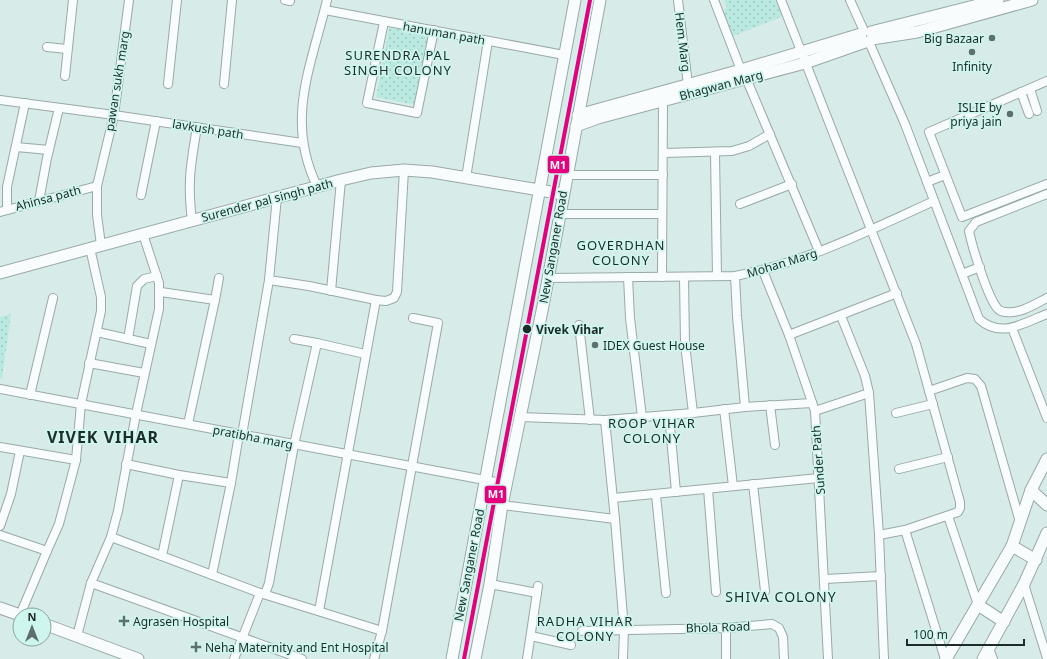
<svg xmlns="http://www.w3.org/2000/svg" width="1047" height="659" viewBox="0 0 1047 659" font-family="'Noto Sans',sans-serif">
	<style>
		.grass { fill: url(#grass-dots) }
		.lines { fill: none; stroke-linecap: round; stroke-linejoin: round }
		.street-casing { stroke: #99a9a7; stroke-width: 10 }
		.secondary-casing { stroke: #99a9a7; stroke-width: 13 }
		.street { stroke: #f9fcfc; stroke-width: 8 }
		.secondary { stroke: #f9fcfc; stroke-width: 11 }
		.metro-1-casing { stroke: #cef5ee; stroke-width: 7 }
		.metro-1 { stroke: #e5007d; stroke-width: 4 }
		.poi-dot { fill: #5e6f6c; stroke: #cef5ee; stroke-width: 1.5 }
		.stop-dot { fill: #1d2c29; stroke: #cef5ee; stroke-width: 1.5 }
		.labels { text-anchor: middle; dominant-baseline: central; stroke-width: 3.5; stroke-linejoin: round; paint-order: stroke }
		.street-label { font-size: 12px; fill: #1d2c29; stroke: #cef5ee }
		.poi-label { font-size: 12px; fill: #1d2c29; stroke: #cef5ee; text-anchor: start }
		.stop-label { font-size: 12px; font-weight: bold; fill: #1d2c29; stroke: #cef5ee; text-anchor: start }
		.neighbourhood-label { font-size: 13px; letter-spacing: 1px; fill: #1d2c29; stroke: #cef5ee }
		.quarter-label { font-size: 14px; letter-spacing: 1px; fill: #1d2c29; stroke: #cef5ee }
		.district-label { font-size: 16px; font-weight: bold; letter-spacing: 1px; fill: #1d2c29; stroke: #cef5ee }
		.line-badge { stroke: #cef5ee; stroke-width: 1.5 }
		.badge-label { font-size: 11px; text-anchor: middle; font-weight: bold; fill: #fff }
	</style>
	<defs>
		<pattern id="grass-dots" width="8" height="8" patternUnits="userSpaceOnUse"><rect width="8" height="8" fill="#b9e9e0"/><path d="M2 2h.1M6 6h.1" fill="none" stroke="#9fc8c0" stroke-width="1.8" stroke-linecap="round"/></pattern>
	</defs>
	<rect width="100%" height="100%" fill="#d7ece8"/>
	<g class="grass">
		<polygon points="724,0 776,0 783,16 731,37 721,11 727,8"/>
		<polygon points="389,28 429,33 415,105 376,97"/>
		<polygon points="11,314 2,378 0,378 0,317"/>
	</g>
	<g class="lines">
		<defs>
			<g id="street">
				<polyline points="285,0 290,1"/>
				<polyline points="678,0 688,85"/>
				<polyline points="714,0 741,70 746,78 819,251"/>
				<polyline points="781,0 916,344 960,502 960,508 958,512 905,530 879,535"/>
				<polyline points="850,0 864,31"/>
				<polyline points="325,10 564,55"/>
				<polyline points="384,22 367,103 417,113 434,30"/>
				<path d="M869 42 905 124 979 319C1001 339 1023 323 1047 314"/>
				<polyline points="47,47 67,49"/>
				<polyline points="65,76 73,0"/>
				<polyline points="1047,81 929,132 962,217 1047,184"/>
				<polyline points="168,84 177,0"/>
				<polyline points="224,84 232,0"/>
				<polyline points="1030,89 1037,111"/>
				<polyline points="1021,92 1029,114"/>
				<polyline points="0,100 114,115 302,143"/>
				<polyline points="16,147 49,150"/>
				<polyline points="664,153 732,151 749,146 770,134"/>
				<polyline points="715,153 717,276"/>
				<polyline points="566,175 663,175"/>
				<polyline points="466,178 488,41"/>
				<polyline points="927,182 945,175"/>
				<path d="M317 186C285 120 311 67 327 0"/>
				<path d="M1047 194 976 222 969 231C972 246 988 299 998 309 1000 311 1004 312 1006 312 1020 314 1035 304 1047 298"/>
				<polyline points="141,195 156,121"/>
				<polyline points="277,197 269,280 309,286 376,300"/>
				<polyline points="39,201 47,158 59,108"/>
				<polyline points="740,204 792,184"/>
				<polyline points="7,210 7,187 25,103"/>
				<polyline points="0,212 97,186"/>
				<polyline points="559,214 662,214"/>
				<path d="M192 220C187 183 191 163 197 127"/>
				<polyline points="101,245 97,215 97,186 114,115 129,0"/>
				<polyline points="763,271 789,335 815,411 828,659"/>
				<polyline points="962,274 980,267"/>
				<polyline points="735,276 737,316 745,407"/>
				<polyline points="628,277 630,318 642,417"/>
				<polyline points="662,277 663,101"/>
				<polyline points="684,277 685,344 693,413"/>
				<path d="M547 278 735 276C805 263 870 230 934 201"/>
				<polyline points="331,291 341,180"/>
				<polyline points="161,292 215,300 188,424"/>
				<polyline points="215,300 219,278"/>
				<polyline points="579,325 590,420"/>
				<polyline points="1012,328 1047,418"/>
				<polyline points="97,332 151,344"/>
				<polyline points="789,335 897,293"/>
				<polyline points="128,339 137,286 144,279 157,276"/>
				<polyline points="294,339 317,343"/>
				<polyline points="89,363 144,373"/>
				<polyline points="0,389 506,484"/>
				<polyline points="929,391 967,378 975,379 981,386 1020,522"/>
				<polyline points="869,393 879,535 884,659"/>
				<polyline points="30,395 53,298"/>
				<polyline points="770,405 775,445"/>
				<polyline points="724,409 733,486"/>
				<polyline points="815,411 869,393 865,376 841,316"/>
				<polyline points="896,413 933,404"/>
				<polyline points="669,415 676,492"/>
				<polyline points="519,417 605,420 693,413 745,407 812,403"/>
				<polyline points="242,435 269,280"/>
				<polyline points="0,447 76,460"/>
				<polyline points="126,464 179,475 162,556"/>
				<polyline points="899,469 948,457"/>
				<polyline points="179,475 231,483 239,434"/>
				<polyline points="753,484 765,591"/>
				<polyline points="708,489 716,592"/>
				<polyline points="656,495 666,593"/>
				<polyline points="613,498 819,478"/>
				<polyline points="502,505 615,519 605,420"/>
				<polyline points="948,516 978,605"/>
				<polyline points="615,519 624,629 623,659"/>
				<polyline points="0,526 11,494 20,451"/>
				<polyline points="905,530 945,659"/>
				<polyline points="0,535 47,551 59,524 76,460 81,404 101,311 101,297 90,248"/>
				<polyline points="111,537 260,593 382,631 374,659"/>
				<polyline points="212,575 231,483"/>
				<polyline points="825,579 881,576"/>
				<polyline points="91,583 302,659"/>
				<polyline points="490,584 537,593"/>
				<polyline points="1024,584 1047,658"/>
				<polyline points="265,594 269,583 294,445 317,343 365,354"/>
				<polyline points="319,611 376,300 386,301 394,298 397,292 404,170"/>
				<polyline points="20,615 47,551"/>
				<polyline points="726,628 726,659"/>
				<polyline points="382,631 438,323 413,318"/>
				<polyline points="582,631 726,628 772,624 779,628 783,637 784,659"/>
				<polyline points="77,636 91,583 111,537 118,511 136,414 159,309 159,283 143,234"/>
				<polyline points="531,636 571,645"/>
				<polyline points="989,648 993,659"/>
				<polyline points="234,659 260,593"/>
				<polyline points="527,659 538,586"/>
			</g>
			<g id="secondary">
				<polyline points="871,32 998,0"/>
				<polyline points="872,39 917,32 1032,0"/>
				<polyline points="578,115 741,70 861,34"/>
				<polyline points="576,126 598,118 805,63 865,42"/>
				<polyline points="0,273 341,180 371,173 404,170 432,172 563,194"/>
				<polyline points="1031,490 1047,505"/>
				<polyline points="1012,546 1036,560"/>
				<polyline points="978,605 1004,622"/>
				<polyline points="0,608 20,615"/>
				<polyline points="44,624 138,659"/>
				<polyline points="452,659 575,0"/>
				<polyline points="475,659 490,584 502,505 543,306 600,0"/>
				<polyline points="946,659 1012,546 1031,490 1047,459"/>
				<polyline points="983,659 1024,584 1047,533"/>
			</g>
		</defs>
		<use href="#street" class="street-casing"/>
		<use href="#secondary" class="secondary-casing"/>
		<use href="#street" class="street"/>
		<use href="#secondary" class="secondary"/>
		<defs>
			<polyline id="metro-1" points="464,659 590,0"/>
		</defs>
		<use href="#metro-1" class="metro-1-casing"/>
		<use href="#metro-1" class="metro-1"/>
	</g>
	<g class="poi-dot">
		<circle cx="992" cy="38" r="4"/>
		<circle cx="972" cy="52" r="4"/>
		<circle cx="1010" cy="114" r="4"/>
		<circle cx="595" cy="345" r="4"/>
		<path d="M122 615h4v4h4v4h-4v4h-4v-4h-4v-4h4z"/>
		<path d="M194 641h4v4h4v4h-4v4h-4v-4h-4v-4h4z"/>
	</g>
	<circle class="stop-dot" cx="527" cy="329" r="5"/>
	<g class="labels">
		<g class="street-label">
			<text transform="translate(444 33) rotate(10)">hanuman path</text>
			<text transform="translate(683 42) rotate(83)">Hem Marg</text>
			<text transform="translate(117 81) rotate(-81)">pawan sukh marg</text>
			<text transform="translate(721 85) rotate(-15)">Bhagwan Marg</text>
			<text transform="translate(208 129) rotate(9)">lavkush path</text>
			<text transform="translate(48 198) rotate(-15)">Ahinsa path</text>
			<text transform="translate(267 200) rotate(-15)">Surender pal singh path</text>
			<text transform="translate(553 247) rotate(-80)">New Sanganer Road</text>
			<text transform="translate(782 263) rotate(-17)">Mohan Marg</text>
			<text transform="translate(253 437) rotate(11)">pratibha marg</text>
			<text transform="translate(818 460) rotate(-94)">Sunder Path</text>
			<text transform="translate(469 565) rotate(-79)">New Sanganer Road</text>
			<text transform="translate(718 627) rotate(-2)">Bhola Road</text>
		</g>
		<g class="poi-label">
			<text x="984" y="38" text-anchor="end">Big Bazaar</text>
			<text x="972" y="66" text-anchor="middle">Infinity</text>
			<text x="1002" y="107" text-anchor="end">ISLIE by<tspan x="1002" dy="14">priya jain</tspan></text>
			<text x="603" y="345">IDEX Guest House</text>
			<text x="133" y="621">Agrasen Hospital</text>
			<text x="205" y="647">Neha Maternity and Ent Hospital</text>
		</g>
		<g class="stop-label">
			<text x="536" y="329">Vivek Vihar</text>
		</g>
		<g class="neighbourhood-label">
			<text x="398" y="55">SURENDRA PAL<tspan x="398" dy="15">SINGH COLONY</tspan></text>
			<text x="621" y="245">GOVERDHAN<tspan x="621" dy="15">COLONY</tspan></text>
			<text x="652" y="423">ROOP VIHAR<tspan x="652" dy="15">COLONY</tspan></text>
			<text x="585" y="621">RADHA VIHAR<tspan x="585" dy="15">COLONY</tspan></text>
		</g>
		<g class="quarter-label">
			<text x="781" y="596">SHIVA COLONY</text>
		</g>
		<g class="district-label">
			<text x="103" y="437">VIVEK VIHAR</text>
		</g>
	</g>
	<g class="line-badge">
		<rect x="547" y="155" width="23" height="19" rx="4" fill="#e5007d"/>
		<rect x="484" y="485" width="23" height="19" rx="4" fill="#e5007d"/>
	</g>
	<g class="badge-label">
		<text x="558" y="169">M1</text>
		<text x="496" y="498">M1</text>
	</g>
	<g transform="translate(32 627)"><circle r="19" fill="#cef5ee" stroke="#87a59f"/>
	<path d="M0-3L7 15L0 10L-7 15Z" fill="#5e6f6c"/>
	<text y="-6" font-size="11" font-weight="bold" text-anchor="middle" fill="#1d2c29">N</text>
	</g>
	<path d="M907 639v6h117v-6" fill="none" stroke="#1d2c29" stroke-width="2"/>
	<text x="913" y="639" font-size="12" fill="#1d2c29" stroke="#cef5ee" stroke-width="3" paint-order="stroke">100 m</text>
</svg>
